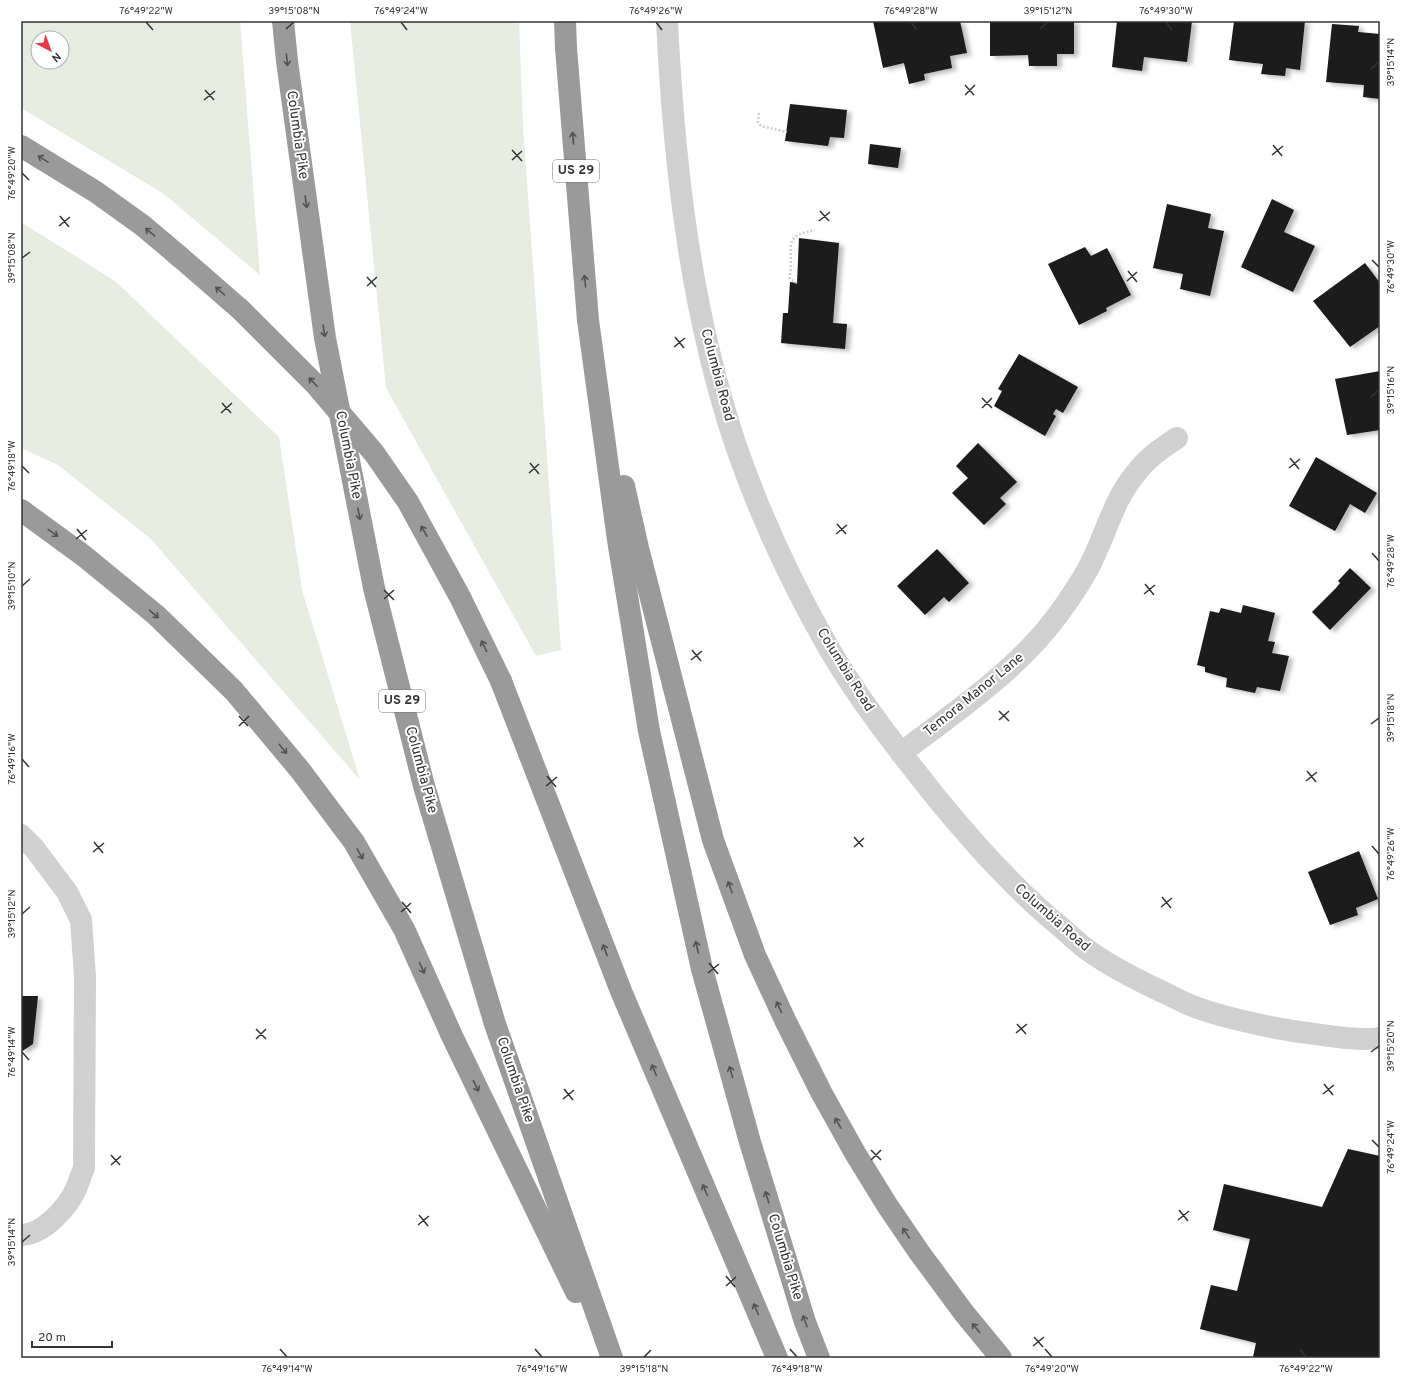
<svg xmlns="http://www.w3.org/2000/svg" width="1401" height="1379" viewBox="0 0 1401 1379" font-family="Overpass,sans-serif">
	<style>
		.green { fill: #e6ecdf; fill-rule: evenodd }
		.building { fill: #1a1a1a; filter: url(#shadow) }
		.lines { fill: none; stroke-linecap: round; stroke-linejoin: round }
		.path { stroke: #cdcdcd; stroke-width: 2.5; stroke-dasharray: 2 2; stroke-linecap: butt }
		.minor { stroke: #d0d0d0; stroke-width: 22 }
		.highway { stroke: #9a9a9a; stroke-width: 22 }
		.highway-bridge { stroke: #9a9a9a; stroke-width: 22 }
		.oneway { stroke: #525252 }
		.ticks { fill: none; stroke: #333; stroke-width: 1.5 }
		.labels { text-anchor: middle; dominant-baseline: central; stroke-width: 4; stroke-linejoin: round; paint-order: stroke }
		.shield { fill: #fff; stroke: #707070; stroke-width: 1 }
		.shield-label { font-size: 13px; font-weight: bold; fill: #333 }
		.street-label { font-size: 14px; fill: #333; stroke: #fff }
		.neatline { fill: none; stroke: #333; stroke-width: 1.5 }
		.ticks-label { font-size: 10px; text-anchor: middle; fill: #333 }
	</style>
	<defs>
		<filter id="shadow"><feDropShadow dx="4.5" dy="2.5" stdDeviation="2" flood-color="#0004"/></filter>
	</defs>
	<rect width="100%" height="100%" fill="#fff"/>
	<g class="green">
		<path d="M21 21H240L260 275 164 194 21 108ZM38 38H62V62H38Z"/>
		<polygon points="350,21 519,21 523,127 561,650 536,656 386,388"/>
		<polygon points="21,222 115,281 279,437 302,590 360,780 151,539 58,465 21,448"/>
	</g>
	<g class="building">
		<polygon points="873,21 960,21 967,53 950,56 952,68 924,74 925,80 909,84 904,63 883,68"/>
		<polygon points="990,21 1074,21 1074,54 1057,54 1057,66 1029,66 1028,55 990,56"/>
		<polygon points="1117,21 1192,21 1187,62 1144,57 1142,71 1112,67"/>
		<polygon points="1234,21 1305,21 1300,70 1286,68 1285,76 1261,74 1263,64 1229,60"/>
		<polygon points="1332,24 1359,26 1358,32 1380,34 1380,99 1363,97 1364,85 1326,82"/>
		<polygon points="790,104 847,110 844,138 830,137 828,146 785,141"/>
		<polygon points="870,144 901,148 898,168 868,164"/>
		<polygon points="1272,199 1294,210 1284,232 1315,246 1293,292 1241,267"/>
		<polygon points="1167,204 1211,214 1208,228 1224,231 1210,296 1180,289 1183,274 1153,268"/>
		<polygon points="799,238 839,243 833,323 847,324 845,349 781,343 783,313 788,313 790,282 797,283"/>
		<polygon points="1085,247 1091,256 1107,248 1131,295 1106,308 1107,311 1079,325 1048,264"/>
		<polygon points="1365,263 1380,283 1380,326 1350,347 1313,301"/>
		<polygon points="1019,354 1078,387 1063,413 1056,409 1053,414 1056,416 1045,436 994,406 1002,391 998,389"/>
		<polygon points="1380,371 1380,430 1347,435 1335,379"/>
		<polygon points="978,443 1017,482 1000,498 1006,504 984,525 952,493 968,478 956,466"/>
		<polygon points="1316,457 1377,493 1365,513 1350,504 1335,531 1289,506"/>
		<polygon points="937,549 969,583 949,602 944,597 925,615 897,586"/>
		<polygon points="1350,568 1371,588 1330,630 1312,612 1336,588 1340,583 1338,581"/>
		<polygon points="1243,605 1275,613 1268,641 1275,642 1272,653 1289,656 1280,691 1257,687 1255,693 1226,687 1227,678 1205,672 1205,667 1197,665 1210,611 1219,613 1221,608 1241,613"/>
		<polygon points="1359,851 1378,899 1356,908 1358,915 1330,925 1308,872"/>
		<polygon points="21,996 38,996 33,1044 21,1052"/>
		<polygon points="1348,1149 1380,1156 1380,1358 1257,1358 1253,1357 1256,1343 1200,1329 1211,1285 1237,1291 1250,1239 1213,1230 1224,1184 1322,1207"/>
	</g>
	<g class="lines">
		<g class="path">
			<polyline points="759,113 758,122 761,126 787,132"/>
			<path d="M797 283 790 279C790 274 791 269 791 263 790 240 789 235 815 230"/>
		</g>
		<g class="minor">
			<path d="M667 21C674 164 690 309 736 446 760 515 791 582 827 645 858 699 897 748 935 796 974 844 1015 890 1063 929 1071 936 1080 945 1089 951 1113 968 1141 982 1167 994 1177 999 1188 1005 1198 1008 1222 1017 1247 1022 1271 1027 1296 1032 1321 1035 1346 1038 1358 1039 1368 1040 1380 1038"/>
			<path d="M901 753C959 709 1021 668 1063 608 1072 595 1083 579 1090 565 1106 534 1113 500 1136 473 1147 458 1162 448 1177 438"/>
			<path d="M21 835 34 848 67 892 81 920 85 976 84 1168C81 1175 79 1182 76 1189 67 1208 44 1234 21 1235"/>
		</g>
		<g class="highway">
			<polyline points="283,21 287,61 325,338 374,588 424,786 495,1024 612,1358"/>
			<polyline points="565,21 566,48 588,320 618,540 649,731 702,969 750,1142 805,1322 819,1358"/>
			<polyline points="21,146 96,192 142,225 180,257"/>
			<polyline points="624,486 638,548 713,840 755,955 786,1022 821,1092 855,1153 887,1205 919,1252 964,1313 1001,1358"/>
			<polyline points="21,510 84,556 156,615 234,691 300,770 354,842 404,929 452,1036 576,1292"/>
			<polyline points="501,681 621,991 777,1358"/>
		</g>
		<polyline class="highway-bridge" points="180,257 241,310 316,385 374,453 408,502 460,597 501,681"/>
	</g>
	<defs><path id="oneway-shaft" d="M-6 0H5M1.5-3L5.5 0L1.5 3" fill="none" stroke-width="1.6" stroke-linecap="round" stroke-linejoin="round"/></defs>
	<g class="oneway">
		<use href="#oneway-shaft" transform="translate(287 60) rotate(84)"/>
		<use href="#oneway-shaft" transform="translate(573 138) rotate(-95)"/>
		<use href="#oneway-shaft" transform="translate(43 159) rotate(-148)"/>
		<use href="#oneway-shaft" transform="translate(306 202) rotate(82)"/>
		<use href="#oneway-shaft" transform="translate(150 232) rotate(-140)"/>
		<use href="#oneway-shaft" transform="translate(585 281) rotate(-95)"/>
		<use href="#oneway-shaft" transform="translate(220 291) rotate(-139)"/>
		<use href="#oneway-shaft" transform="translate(324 331) rotate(82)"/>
		<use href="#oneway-shaft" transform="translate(313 382) rotate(-134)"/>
		<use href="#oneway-shaft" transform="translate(359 514) rotate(79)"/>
		<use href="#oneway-shaft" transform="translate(424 531) rotate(-119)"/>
		<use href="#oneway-shaft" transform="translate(53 533) rotate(36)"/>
		<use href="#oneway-shaft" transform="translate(154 614) rotate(41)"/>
		<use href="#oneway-shaft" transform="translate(484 646) rotate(-116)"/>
		<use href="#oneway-shaft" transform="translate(283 749) rotate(51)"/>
		<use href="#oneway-shaft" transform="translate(360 854) rotate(60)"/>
		<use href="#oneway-shaft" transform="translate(730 887) rotate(-110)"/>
		<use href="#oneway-shaft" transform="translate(697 947) rotate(-103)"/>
		<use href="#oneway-shaft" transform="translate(605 950) rotate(-111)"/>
		<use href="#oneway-shaft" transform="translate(422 968) rotate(66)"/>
		<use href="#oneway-shaft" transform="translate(779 1007) rotate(-114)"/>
		<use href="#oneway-shaft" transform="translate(654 1070) rotate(-113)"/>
		<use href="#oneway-shaft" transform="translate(731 1072) rotate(-106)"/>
		<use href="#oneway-shaft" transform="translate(476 1086) rotate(64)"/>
		<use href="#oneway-shaft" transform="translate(838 1123) rotate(-120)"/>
		<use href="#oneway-shaft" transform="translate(705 1190) rotate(-113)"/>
		<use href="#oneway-shaft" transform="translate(767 1197) rotate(-107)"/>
		<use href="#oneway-shaft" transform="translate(906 1233) rotate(-124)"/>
		<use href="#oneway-shaft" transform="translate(756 1309) rotate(-113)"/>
		<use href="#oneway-shaft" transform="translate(805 1321) rotate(-109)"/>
		<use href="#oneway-shaft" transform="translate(976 1328) rotate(-129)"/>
	</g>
	<path class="ticks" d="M146 22 153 30M401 22 407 30M656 22 662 30M911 22 917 30M1166 22 1172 30M286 29 294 22M1040 29 1048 22M1371 69 1379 62M965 85 974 95M205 90 214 100M965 95 975 85M204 100 215 91M1273 145 1282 156M512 150 522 161M1272 155 1283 146M512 160 522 151M22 173 29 180M820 211 829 221M60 216 69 227M819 221 830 212M59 226 70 217M22 258 30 252M1372 260 1379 267M1128 271 1137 282M367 277 376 287M1127 281 1137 272M367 286 377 277M675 337 684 348M674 347 685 338M1371 397 1379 390M982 398 992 408M222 403 231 413M982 408 992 398M221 413 232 403M1290 458 1299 469M530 463 539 474M22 466 29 473M1289 468 1300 459M529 473 539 464M837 524 846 534M77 529 86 540M836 534 847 525M76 539 87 530M1372 553 1379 561M1145 584 1154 595M22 586 30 579M384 590 394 600M1144 594 1155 585M384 599 394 590M692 650 701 661M691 660 702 651M999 711 1009 721M239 716 248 726M999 720 1009 711M1371 724 1379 718M239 726 249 716M22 759 29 767M1307 771 1316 782M547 776 556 787M1306 781 1317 772M546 786 557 777M854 837 863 847M94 842 103 853M1372 846 1379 854M854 847 864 838M93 852 104 843M1162 897 1171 908M402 902 411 913M1161 907 1172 898M401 912 411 903M22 914 30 907M709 963 718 974M708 973 719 964M1017 1024 1026 1034M256 1029 266 1039M1016 1033 1027 1024M256 1039 266 1029M22 1052 29 1060M1371 1052 1379 1046M1324 1084 1333 1095M564 1089 573 1100M1323 1094 1334 1085M563 1099 574 1090M1372 1140 1379 1147M871 1150 881 1160M111 1155 120 1165M871 1160 881 1150M111 1165 121 1156M1179 1210 1188 1221M419 1215 428 1226M1178 1220 1189 1211M418 1225 429 1216M22 1242 30 1235M726 1276 735 1287M726 1286 736 1277M1034 1337 1043 1347M1033 1346 1044 1337M280 1349 287 1357M535 1349 542 1357M790 1349 797 1357M1045 1349 1052 1357M1300 1349 1306 1357M644 1357 651 1350"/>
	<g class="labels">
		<g class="shield">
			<rect x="553" y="160" width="46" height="22" rx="3"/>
			<rect x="379" y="690" width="46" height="22" rx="3"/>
		</g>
		<g class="shield-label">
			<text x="576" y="171">US 29</text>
			<text x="402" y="701">US 29</text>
		</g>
		<g class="street-label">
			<text transform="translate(297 135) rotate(82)">Columbia Pike</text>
			<text transform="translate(717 375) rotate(75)">Columbia Road</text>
			<text transform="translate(348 455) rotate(79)">Columbia Pike</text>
			<text transform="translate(845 670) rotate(58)">Columbia Road</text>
			<text transform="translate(974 695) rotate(-39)">Temora Manor Lane</text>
			<text transform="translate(421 770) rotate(75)">Columbia Pike</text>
			<text transform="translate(1052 918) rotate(41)">Columbia Road</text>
			<text transform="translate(515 1080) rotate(71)">Columbia Pike</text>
			<text transform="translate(785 1257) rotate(73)">Columbia Pike</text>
		</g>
	</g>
	<rect width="1401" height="1379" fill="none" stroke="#ffffff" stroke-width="44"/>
	<g transform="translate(50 50) rotate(139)"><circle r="19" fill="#ffffff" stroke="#adadad"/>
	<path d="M0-3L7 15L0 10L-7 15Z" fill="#e63946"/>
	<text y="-6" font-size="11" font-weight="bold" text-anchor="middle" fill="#333333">N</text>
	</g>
	<path d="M32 1341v6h80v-6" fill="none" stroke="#333333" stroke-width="2"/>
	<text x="38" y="1341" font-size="12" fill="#333333" stroke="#ffffff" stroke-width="3" paint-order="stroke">20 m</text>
	<rect x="22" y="22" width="1357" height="1335" class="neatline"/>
	<g class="ticks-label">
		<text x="146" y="14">76°49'22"W</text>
		<text x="294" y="14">39°15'08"N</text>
		<text x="401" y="14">76°49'24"W</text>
		<text x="656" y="14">76°49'26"W</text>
		<text x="911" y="14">76°49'28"W</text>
		<text x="1048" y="14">39°15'12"N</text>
		<text x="1166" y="14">76°49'30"W</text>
		<text transform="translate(1390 62) rotate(-90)" y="4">39°15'14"N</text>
		<text transform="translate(11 173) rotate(-90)" y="4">76°49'20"W</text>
		<text transform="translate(11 258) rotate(-90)" y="4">39°15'08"N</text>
		<text transform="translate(1390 267) rotate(-90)" y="4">76°49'30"W</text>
		<text transform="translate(1390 390) rotate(-90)" y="4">39°15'16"N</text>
		<text transform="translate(11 466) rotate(-90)" y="4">76°49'18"W</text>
		<text transform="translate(1390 561) rotate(-90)" y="4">76°49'28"W</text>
		<text transform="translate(11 586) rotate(-90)" y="4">39°15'10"N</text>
		<text transform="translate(1390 718) rotate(-90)" y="4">39°15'18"N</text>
		<text transform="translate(11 759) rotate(-90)" y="4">76°49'16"W</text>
		<text transform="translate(1390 854) rotate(-90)" y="4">76°49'26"W</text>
		<text transform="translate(11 914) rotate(-90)" y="4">39°15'12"N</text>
		<text transform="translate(1390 1046) rotate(-90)" y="4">39°15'20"N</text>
		<text transform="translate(11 1052) rotate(-90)" y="4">76°49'14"W</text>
		<text transform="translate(1390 1147) rotate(-90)" y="4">76°49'24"W</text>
		<text transform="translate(11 1242) rotate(-90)" y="4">39°15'14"N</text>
		<text x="287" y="1372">76°49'14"W</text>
		<text x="542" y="1372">76°49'16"W</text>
		<text x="644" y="1372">39°15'18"N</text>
		<text x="797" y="1372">76°49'18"W</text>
		<text x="1052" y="1372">76°49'20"W</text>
		<text x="1306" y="1372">76°49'22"W</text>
	</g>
</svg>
